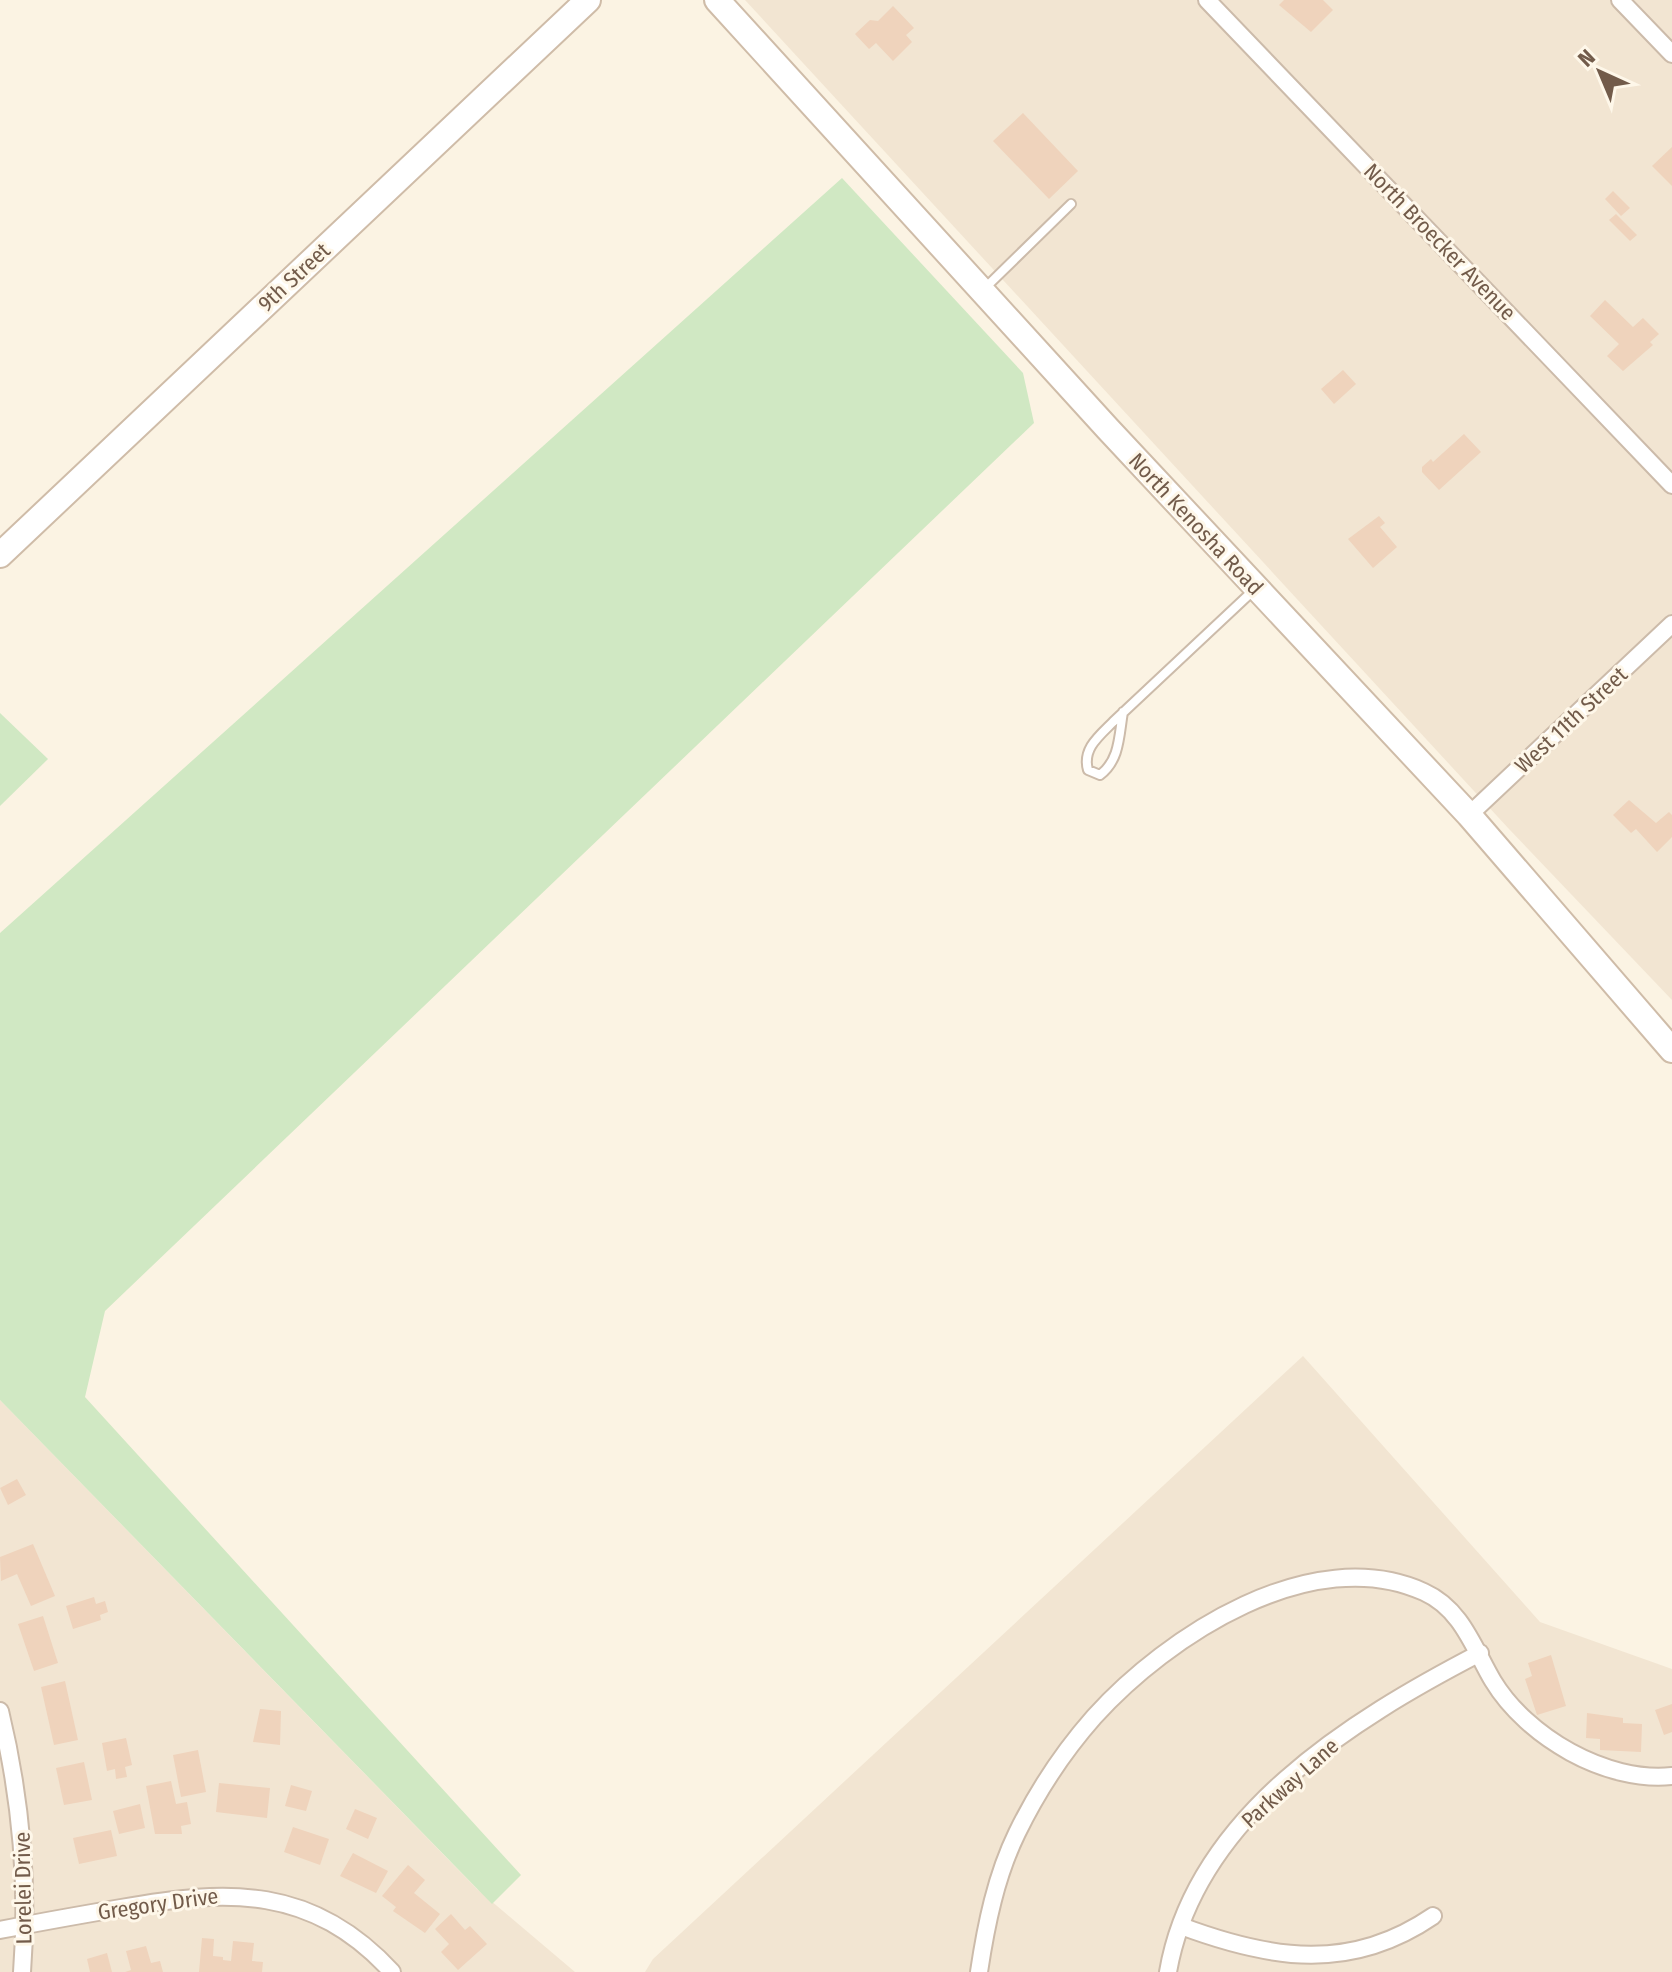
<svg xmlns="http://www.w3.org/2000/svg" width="1672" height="1972" viewBox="0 0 1672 1972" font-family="'Fira Sans Condensed',sans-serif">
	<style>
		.residential { fill: #f2e5d2 }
		.green { fill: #d0e8c3 }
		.building { fill: #efd3bc }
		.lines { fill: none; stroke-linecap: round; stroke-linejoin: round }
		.lane-casing { stroke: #cba; stroke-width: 12 }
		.street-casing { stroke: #cba; stroke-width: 20 }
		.secondary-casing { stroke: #cfbca8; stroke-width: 28 }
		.lane { stroke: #fff; stroke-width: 8 }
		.street { stroke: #fff; stroke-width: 16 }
		.secondary { stroke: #fff; stroke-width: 24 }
		.labels { text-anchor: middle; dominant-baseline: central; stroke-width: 6; stroke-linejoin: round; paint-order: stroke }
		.street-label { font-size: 22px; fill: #725b4a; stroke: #fef7e9 }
	</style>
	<rect width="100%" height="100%" fill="#fbf3e3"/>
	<g class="residential">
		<polygon points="745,0 1672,0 1672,1000 1509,829"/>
		<polygon points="1303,1356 1540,1622 1672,1669 1672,1972 645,1972 653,1959"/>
		<polygon points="0,1400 477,1889 575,1972 0,1972"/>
	</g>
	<g class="green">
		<polygon points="842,178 1023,373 1034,423 105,1311 85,1397 521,1875 492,1904 0,1400 0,933"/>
		<polygon points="0,713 48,759 0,806"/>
	</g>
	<g class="building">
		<polygon points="1284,0 1323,0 1333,10 1311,32 1279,5"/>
		<polygon points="893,6 914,28 906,35 912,42 893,61 876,43 869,49 855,34 870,20 878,21"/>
		<polygon points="1023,113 1078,171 1049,199 993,141"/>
		<polygon points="1672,147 1672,186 1652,166"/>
		<polygon points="1613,191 1630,208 1621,216 1605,199"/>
		<polygon points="1616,214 1637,235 1630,241 1609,220"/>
		<polygon points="1605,300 1633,327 1643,318 1659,334 1650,342 1653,345 1623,371 1607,356 1619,344 1590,316"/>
		<polygon points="1343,370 1356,384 1334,404 1321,389"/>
		<polygon points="1464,434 1481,452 1439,490 1422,472 1422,467 1431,459 1433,462"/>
		<polygon points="1379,516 1385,523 1380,527 1397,547 1373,568 1348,539"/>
		<polygon points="1629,800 1656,823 1669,812 1672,815 1672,837 1657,852 1636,829 1631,833 1613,815"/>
		<polygon points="17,1479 26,1495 8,1505 0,1488"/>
		<polygon points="33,1544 55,1596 31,1606 17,1574 1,1581 0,1557"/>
		<polygon points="94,1597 96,1604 105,1601 108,1612 100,1615 101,1620 73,1629 66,1606"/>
		<polygon points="43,1616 58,1663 34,1671 18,1624"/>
		<polygon points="1551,1655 1566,1706 1537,1715 1525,1679 1532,1676 1528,1663"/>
		<polygon points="65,1681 78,1740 54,1745 41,1687"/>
		<polygon points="1672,1704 1672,1732 1664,1735 1655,1710"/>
		<polygon points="260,1709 281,1711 280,1745 253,1742"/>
		<polygon points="1587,1713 1623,1718 1623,1723 1642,1724 1641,1752 1600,1750 1600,1739 1586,1738"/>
		<polygon points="126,1738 132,1765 125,1767 127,1777 116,1779 115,1769 107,1771 102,1743"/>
		<polygon points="198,1750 206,1792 181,1797 173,1755"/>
		<polygon points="84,1762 92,1800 64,1805 56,1768"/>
		<polygon points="171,1781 176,1804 187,1802 191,1824 181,1826 182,1834 155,1834 146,1786"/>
		<polygon points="219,1783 270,1788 267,1818 216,1812"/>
		<polygon points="291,1785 312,1791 306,1811 285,1806"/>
		<polygon points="140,1804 145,1828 119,1834 113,1811"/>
		<polygon points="355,1809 377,1818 368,1839 346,1829"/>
		<polygon points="293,1827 329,1839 320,1865 284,1852"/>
		<polygon points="111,1830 117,1856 79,1864 73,1838"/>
		<polygon points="353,1853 388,1871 376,1893 340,1876"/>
		<polygon points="408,1865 425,1880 414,1893 440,1914 425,1933 393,1911 396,1907 382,1896"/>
		<polygon points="451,1914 465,1930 470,1926 487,1944 458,1970 441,1952 449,1944 435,1929"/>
		<polygon points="202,1938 214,1939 213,1956 223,1957 223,1960 231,1961 233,1941 254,1943 252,1961 263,1962 262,1972 199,1972"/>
		<polygon points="146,1946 151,1963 160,1961 163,1972 125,1972 131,1970 126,1951"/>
		<polygon points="107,1953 112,1972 90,1972 87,1959"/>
	</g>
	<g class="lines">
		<defs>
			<g id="lane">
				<polyline points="983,290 1071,204"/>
				<path d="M1123 712C1119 735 1120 760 1100 775L1088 770C1082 749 1099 736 1113 722L1256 588"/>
			</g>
			<g id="street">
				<polyline points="1207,0 1672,485"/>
				<polyline points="1620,0 1672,54"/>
				<polyline points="1469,815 1672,624"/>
				<path d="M0 1711C21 1798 29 1882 22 1972"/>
				<path d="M1181 1926C1272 1960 1351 1972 1433 1916"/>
				<path d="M0 1930C40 1922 80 1915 121 1908 228 1889 312 1885 392 1972"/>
				<path d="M979 1972C986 1925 996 1876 1017 1833 1037 1792 1064 1751 1094 1717 1167 1636 1312 1541 1424 1592 1462 1609 1474 1649 1493 1681 1527 1737 1606 1783 1672 1776"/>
				<path d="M1168 1972C1195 1816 1351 1720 1480 1653"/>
			</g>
			<g id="secondary">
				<polyline points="717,0 1108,429 1469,815 1672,1050"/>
				<polyline points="0,555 588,0"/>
			</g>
		</defs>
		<use href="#lane" class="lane-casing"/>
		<use href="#street" class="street-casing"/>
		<use href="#secondary" class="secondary-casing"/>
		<use href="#lane" class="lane"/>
		<use href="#street" class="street"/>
		<use href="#secondary" class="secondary"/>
	</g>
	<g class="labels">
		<g class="street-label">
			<text transform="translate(1440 242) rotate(46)">North Broecker Avenue</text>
			<text transform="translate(294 277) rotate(-43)">9th Street</text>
			<text transform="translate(1196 524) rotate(47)">North Kenosha Road</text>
			<text transform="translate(1571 720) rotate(-43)">West 11th Street</text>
			<text transform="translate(1290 1783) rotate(-42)">Parkway Lane</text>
			<text transform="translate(23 1888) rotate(-91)">Lorelei Drive</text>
			<text transform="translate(158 1904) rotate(-8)">Gregory Drive</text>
		</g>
	</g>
	<g transform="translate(1600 72) rotate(316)" stroke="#fef7e9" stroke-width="6" paint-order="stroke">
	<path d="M0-6L14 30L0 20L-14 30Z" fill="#725b4a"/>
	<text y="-12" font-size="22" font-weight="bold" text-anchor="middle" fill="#725b4a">N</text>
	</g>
</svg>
